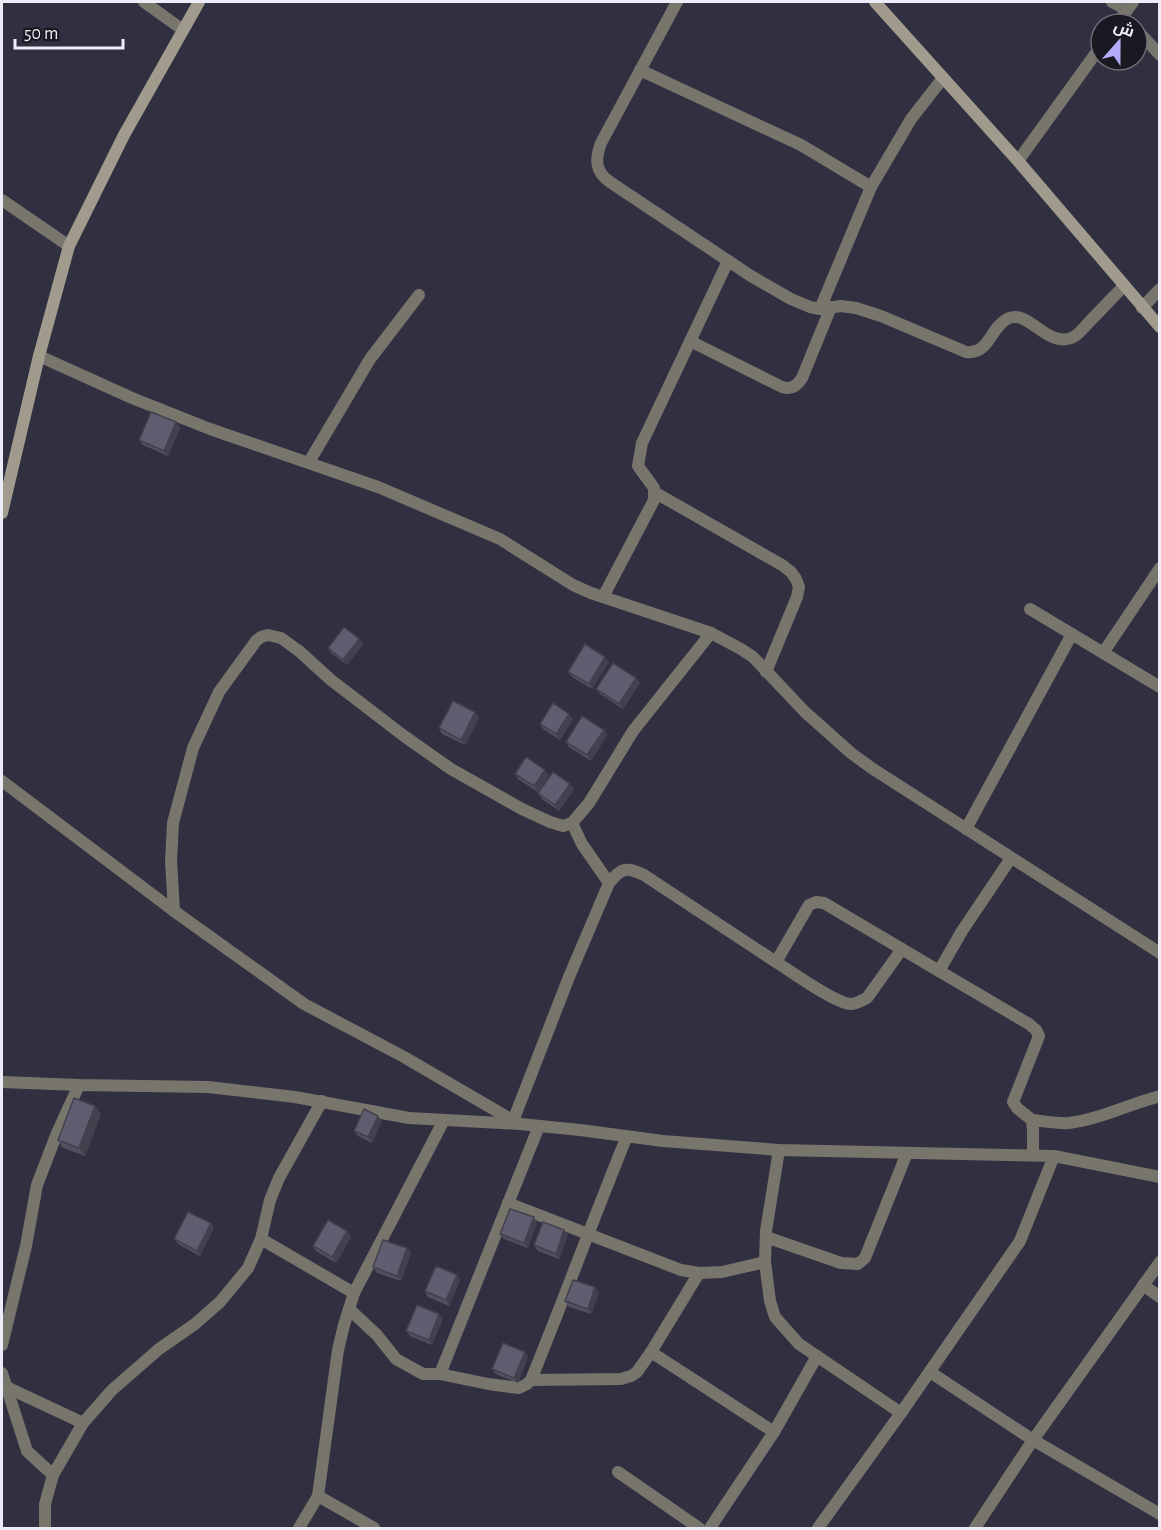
<svg xmlns="http://www.w3.org/2000/svg" width="1161" height="1530" viewBox="0 0 1161 1530" font-family="'Alegreya Sans',Cairo,sans-serif">
	<style>
		.lines { fill: none; stroke-linecap: round; stroke-linejoin: round }
		.street { stroke: #78756d; stroke-width: 12 }
		.secondary { stroke: #a09b8d; stroke-width: 12 }
		.wall { fill: #52505f }
		.shaded-wall { fill: #42414e }
		.building { fill: #5f5d6f; stroke: #42414e; stroke-width: 1.5 }
	</style>
	<rect width="100%" height="100%" fill="#313041"/>
	<g class="lines">
		<g class="street">
			<polyline points="144,2 183,30"/>
			<path d="M677 2 601 143C595 159 595 172 610 182L751 276 791 299 810 307 820 309 841 306 856 308 881 316 966 352C989 355 990 328 1007 319 1028 307 1049 352 1075 336 1081 332 1086 325 1091 320 1102 309 1113 297 1124 286"/>
			<polyline points="1112,2 1127,10"/>
			<polyline points="1117,24 1133,2"/>
			<polyline points="1137,30 1160,55"/>
			<polyline points="640,70 801,145 871,187"/>
			<polyline points="1018,161 1101,46"/>
			<polyline points="2,200 69,246"/>
			<polyline points="1142,308 1160,289"/>
			<polyline points="820,309 871,187 911,119 943,78"/>
			<path d="M690 341 782 387C791 390 797 386 802 378L831 307"/>
			<polyline points="39,356 132,398 210,429 378,487 500,539 573,585 591,593 711,633 741,649 753,657 805,712 851,753 873,769 1160,953"/>
			<polyline points="309,462 370,359 419,295"/>
			<polyline points="654,492 782,565 791,572 796,579 799,587 797,597 766,672"/>
			<polyline points="603,597 654,500 654,488 638,466 642,443 728,261"/>
			<polyline points="1030,609 1160,687"/>
			<polyline points="1103,653 1160,568"/>
			<polyline points="2,781 174,911 304,1004 404,1057 519,1124"/>
			<polyline points="572,823 582,844 609,883"/>
			<polyline points="966,829 1072,634"/>
			<polyline points="174,911 171,861 173,823 193,748 219,692 256,641 261,637 268,635 281,638 299,651 331,680 404,736 451,769 522,809 550,822 563,826 572,823 589,803 633,731 711,633"/>
			<path d="M776 962C792 972 833 1002 850 1004 856 1004 861 1001 867 998L902 949"/>
			<polyline points="939,971 1029,1024 1036,1030 1039,1036 1013,1102 1017,1108 1032,1120 1033,1131 1033,1155"/>
			<polyline points="2,1082 79,1085 208,1087 295,1097 409,1118 520,1124 580,1130 663,1141 779,1150 1054,1156 1160,1177"/>
			<path d="M1032 1120C1044 1121 1057 1124 1069 1123 1101 1119 1129 1104 1160 1096"/>
			<path d="M513 1121 569 977 609 883C622 867 626 867 644 875L776 962 809 905 816 902 824 903 939 971 962 931 1011 858"/>
			<polyline points="779,1150 766,1231 765,1262 770,1301 775,1317 799,1344 901,1413"/>
			<polyline points="508,1203 681,1270 699,1273 722,1272 765,1262"/>
			<polyline points="766,1237 841,1263 858,1264 865,1258 907,1153"/>
			<polyline points="261,1239 354,1293"/>
			<polyline points="1143,1285 1160,1297"/>
			<polyline points="349,1309 377,1335 396,1359 423,1374 440,1374 539,1126"/>
			<polyline points="2,1345 26,1246 37,1185 57,1133 79,1085"/>
			<polyline points="651,1352 774,1432"/>
			<polyline points="930,1372 1033,1440 1160,1514"/>
			<polyline points="2,1373 27,1451 53,1475"/>
			<path d="M440 1374 488 1384 519 1388 527 1384 531 1380C564 1299 594 1217 627 1136"/>
			<polyline points="531,1380 621,1379 631,1376 637,1372 651,1352 699,1273"/>
			<polyline points="2,1385 83,1423"/>
			<polyline points="618,1472 699,1528"/>
			<polyline points="318,1496 374,1528"/>
			<polyline points="45,1528 45,1504 53,1475 83,1423 112,1390 159,1349 195,1324 220,1302 248,1268 261,1239 270,1200 279,1178 322,1101"/>
			<polyline points="299,1528 318,1496 338,1350 344,1325 354,1293 444,1120"/>
			<polyline points="710,1528 774,1432 817,1356"/>
			<polyline points="818,1528 901,1413 1020,1241 1054,1156"/>
			<polyline points="975,1528 1033,1440 1160,1262"/>
		</g>
		<g class="secondary">
			<polyline points="875,2 1018,161 1160,327"/>
			<polyline points="2,513 39,356 69,246 124,135 199,2"/>
		</g>
	</g>
	<g class="wall">
		<polygon points="176,422 180,428 168,456 143,445 139,440"/>
		<polygon points="359,639 363,644 347,665 331,653 328,648"/>
		<polygon points="609,662 592,689 572,677 568,672"/>
		<polygon points="636,678 640,683 623,709 600,694 596,689"/>
		<polygon points="479,718 465,745 442,734 439,728"/>
		<polygon points="573,719 560,740 543,729 540,724"/>
		<polygon points="604,730 607,735 591,761 569,747 566,742"/>
		<polygon points="545,770 549,775 538,792 518,779 515,774"/>
		<polygon points="570,784 574,789 559,811 542,799 538,793"/>
		<polygon points="101,1114 85,1156 63,1148 58,1140"/>
		<polygon points="382,1121 372,1143 358,1136 354,1131"/>
		<polygon points="211,1223 214,1228 200,1256 178,1244 174,1239"/>
		<polygon points="537,1223 528,1248 504,1239 500,1234"/>
		<polygon points="568,1235 559,1259 538,1251 534,1245"/>
		<polygon points="351,1237 336,1263 316,1251 313,1246"/>
		<polygon points="411,1253 401,1281 377,1273 373,1267"/>
		<polygon points="460,1280 449,1306 428,1297 425,1291"/>
		<polygon points="595,1287 599,1293 591,1314 569,1307 565,1301"/>
		<polygon points="439,1314 443,1319 432,1345 410,1336 406,1331"/>
		<polygon points="525,1352 528,1357 518,1383 496,1374 492,1369"/>
	</g>
	<g class="shaded-wall">
		<polygon points="176,422 180,428 168,456 164,451"/>
		<polygon points="359,639 363,644 347,665 343,660"/>
		<polygon points="605,657 609,662 592,689 589,684"/>
		<polygon points="636,678 640,683 623,709 619,704"/>
		<polygon points="475,712 479,718 465,745 461,740"/>
		<polygon points="569,714 573,719 560,740 556,734"/>
		<polygon points="604,730 607,735 591,761 587,755"/>
		<polygon points="545,770 549,775 538,792 534,786"/>
		<polygon points="570,784 574,789 559,811 555,805"/>
		<polygon points="95,1106 101,1114 85,1156 79,1148"/>
		<polygon points="378,1116 382,1121 372,1143 368,1137"/>
		<polygon points="534,1217 537,1223 528,1248 524,1243"/>
		<polygon points="211,1223 214,1228 200,1256 197,1251"/>
		<polygon points="564,1230 568,1235 559,1259 556,1254"/>
		<polygon points="347,1231 351,1237 336,1263 332,1257"/>
		<polygon points="407,1248 411,1253 401,1281 397,1276"/>
		<polygon points="457,1275 460,1280 449,1306 446,1300"/>
		<polygon points="595,1287 599,1293 591,1314 588,1309"/>
		<polygon points="439,1314 443,1319 432,1345 429,1340"/>
		<polygon points="525,1352 528,1357 518,1383 514,1378"/>
	</g>
	<g class="building">
		<polygon points="151,412 176,422 164,451 139,440"/>
		<polygon points="344,627 359,639 343,660 328,648"/>
		<polygon points="585,644 605,657 589,684 568,672"/>
		<polygon points="613,663 636,678 619,704 596,689"/>
		<polygon points="453,701 475,712 461,740 439,728"/>
		<polygon points="553,703 569,714 556,734 540,724"/>
		<polygon points="582,716 604,730 587,755 566,742"/>
		<polygon points="526,757 545,770 534,786 515,774"/>
		<polygon points="553,772 570,784 555,805 538,793"/>
		<polygon points="74,1098 95,1106 79,1148 58,1140"/>
		<polygon points="364,1109 378,1116 368,1137 354,1131"/>
		<polygon points="510,1209 534,1217 524,1243 500,1234"/>
		<polygon points="188,1212 211,1223 197,1251 174,1239"/>
		<polygon points="328,1220 347,1231 332,1257 313,1246"/>
		<polygon points="543,1222 564,1230 556,1254 534,1245"/>
		<polygon points="383,1240 407,1248 397,1276 373,1267"/>
		<polygon points="436,1266 457,1275 446,1300 425,1291"/>
		<polygon points="573,1280 595,1287 588,1309 565,1301"/>
		<polygon points="417,1305 439,1314 429,1340 406,1331"/>
		<polygon points="503,1343 525,1352 514,1378 492,1369"/>
	</g>
	<rect width="1161" height="1530" fill="none" stroke="#ededf8" stroke-width="6"/>
	<g transform="translate(1119 42) rotate(21)"><circle r="28" fill="#1a1921" stroke="#6e6e77" stroke-width="1.5"/>
	<path d="M0-4.5L10 22L0 15L-10 22Z" fill="#b3adf9"/>
	<text y="-9" font-size="16" font-weight="bold" text-anchor="middle" fill="#ededf8">ش</text>
	</g>
	<path d="M15 39v9h108v-9" fill="none" stroke="#ededf8" stroke-width="3"/>
	<text x="24" y="39" font-size="18" fill="#ededf8" stroke="#1a1921" stroke-width="4.5" paint-order="stroke">50 m</text>
</svg>
